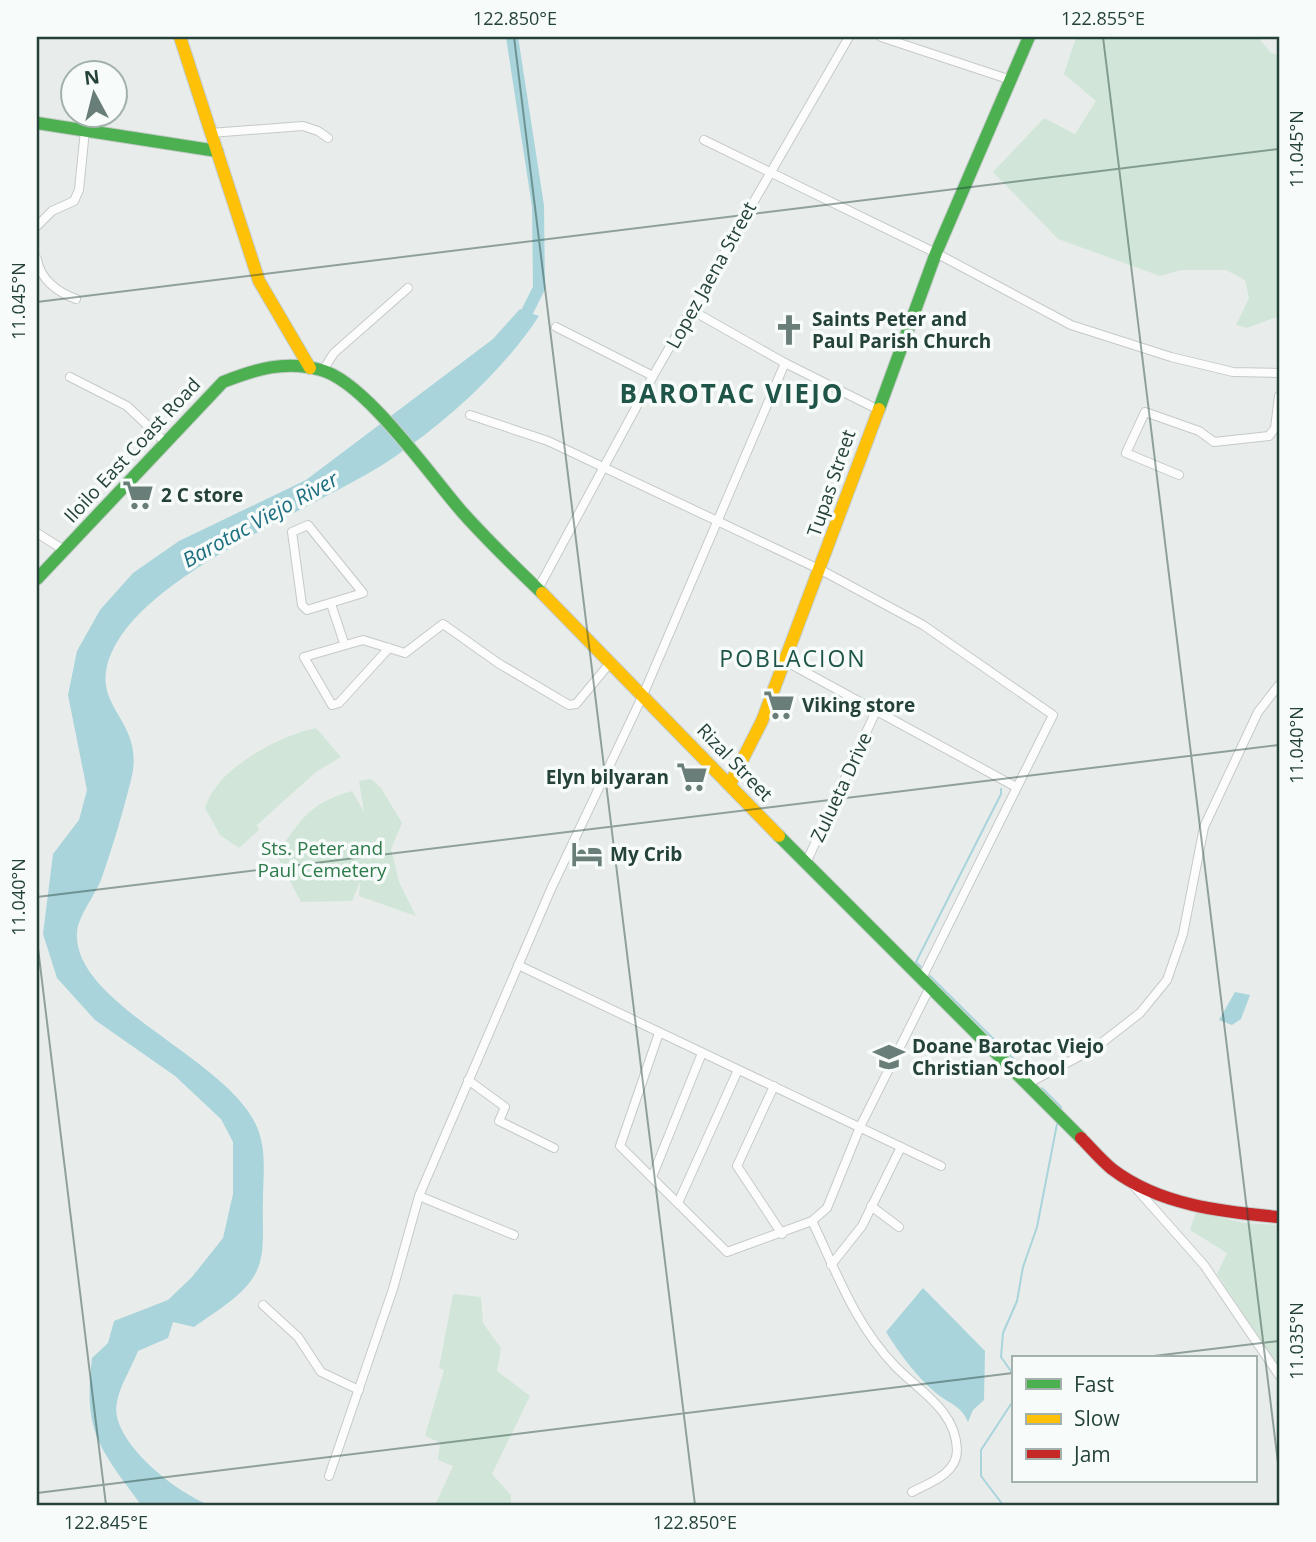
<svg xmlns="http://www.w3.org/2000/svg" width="1316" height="1542" viewBox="0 0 1316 1542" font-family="'Open Sans',sans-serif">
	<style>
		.green { fill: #d1e6d8 }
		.water { fill: #a9d4db }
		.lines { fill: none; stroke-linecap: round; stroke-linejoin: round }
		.stream { stroke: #a9d4db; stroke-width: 2 }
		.river { stroke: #a9d4db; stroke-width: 12 }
		.street-casing { stroke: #c5cac8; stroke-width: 10 }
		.fast-casing { stroke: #c3cbc8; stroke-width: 14 }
		.slow-casing { stroke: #c3cbc8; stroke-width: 14 }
		.jam-casing { stroke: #c3cbc8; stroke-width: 14 }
		.street { stroke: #fcfcfc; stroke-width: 8 }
		.fast { stroke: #4caf50; stroke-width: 12 }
		.slow { stroke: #ffc107; stroke-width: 12 }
		.jam { stroke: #c62828; stroke-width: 12 }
		.ticks { fill: none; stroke: #24423a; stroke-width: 2; stroke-opacity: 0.45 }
		.labels { text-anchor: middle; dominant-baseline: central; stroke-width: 7; stroke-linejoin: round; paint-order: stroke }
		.street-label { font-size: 19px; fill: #24423a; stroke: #f7fbf9 }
		.poi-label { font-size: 19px; font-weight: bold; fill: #24423a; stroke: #f7fbf9; text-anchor: start }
		.park-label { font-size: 19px; fill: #2d7a4b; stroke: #f7fbf9 }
		.water-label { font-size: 21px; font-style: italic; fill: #1c6f80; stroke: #f7fbf9 }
		.quarter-label { font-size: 23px; letter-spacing: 2px; fill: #1f5548; stroke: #f7fbf9 }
		.district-label { font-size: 26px; font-weight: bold; letter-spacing: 2px; fill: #1f5548; stroke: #f7fbf9 }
		.neatline { fill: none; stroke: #24423a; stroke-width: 2.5 }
		.ticks-label { font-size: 18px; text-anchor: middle; fill: #24423a }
	</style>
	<rect width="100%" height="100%" fill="#e8edeb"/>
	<g class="green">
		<polygon points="1076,37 1262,37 1261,41 1271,53 1279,55 1279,316 1247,328 1236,325 1249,298 1245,280 1226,270 1181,270 1160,276 1058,239 993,172 1044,118 1075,134 1096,101 1064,74"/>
		<path d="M316 728 341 757 316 772 257 825 259 830 239 848 220 835 205 808C216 769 278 736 316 728Z"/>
		<path d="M371 779 381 788 402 823 391 849 399 882 416 916 359 896 363 851 361 880 352 901 301 902 276 854C303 819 307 804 352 791L364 812 359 781Z"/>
		<polygon points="1196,1212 1245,1223 1279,1225 1279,1367 1217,1274 1227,1253 1190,1230"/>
		<polygon points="453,1294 481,1297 483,1323 501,1348 497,1371 530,1396 492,1474 511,1495 511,1505 435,1505 453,1466 438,1460 440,1443 425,1436 444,1370 439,1368"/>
	</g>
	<g class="water">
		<path d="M520 309 539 316C503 371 448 420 393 458 322 507 119 581 106 672 100 711 145 726 131 780 123 812 113 846 102 877 96 895 78 915 77 933 73 1005 228 1058 257 1127 267 1151 263 1175 263 1201 262 1220 265 1244 260 1262 252 1292 218 1309 194 1327L173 1322 168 1338 138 1351C132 1367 120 1385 117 1402 108 1440 178 1494 210 1505H141C99 1447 83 1433 92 1358L108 1343 114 1321 168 1300 192 1277 223 1238 233 1194V1142L221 1119 175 1076 95 1020 57 978 43 934 53 854 79 820 87 790 68 695 77 651 100 610 133 573 179 541 306 480 493 339Z"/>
		<polygon points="1235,992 1250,995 1241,1019 1232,1025 1219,1020"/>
		<path d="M923 1288 985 1351 984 1400 973 1410 968 1422C961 1405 949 1404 936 1393 916 1376 900 1354 886 1332Z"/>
	</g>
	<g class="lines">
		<g class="stream">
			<polyline points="921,967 916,962 1001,794 1001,789"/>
			<polyline points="930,976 1032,1077"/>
			<polyline points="1042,1088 1061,1107 1060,1111"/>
			<polyline points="1013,1374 1001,1357 1003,1333 1017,1301 1023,1267 1037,1227 1057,1124"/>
			<polyline points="1003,1505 981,1476 981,1450 1013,1401"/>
		</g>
		<polyline class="river" points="512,37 538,206 539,288 521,324"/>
		<defs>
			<g id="street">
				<polyline points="881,37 1011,80"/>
				<polyline points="210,133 303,126 318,131 328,138"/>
				<polyline points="704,140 936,253 1071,325 1171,357 1233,372 1279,373"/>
				<polyline points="37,226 52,211 74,201 79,190 85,130"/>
				<path d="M37 259C40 279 57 292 76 299"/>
				<polyline points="693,311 785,363 877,409"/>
				<polyline points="556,327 653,376"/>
				<polyline points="323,370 334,353 408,288"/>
				<polyline points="70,377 127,406 165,442"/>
				<polyline points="470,415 548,441 821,570 923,625 1053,715 921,980"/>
				<polyline points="1179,475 1126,453 1145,412 1199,431 1214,442 1269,436 1275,428 1279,396"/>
				<polygon points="308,525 363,593 307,610 302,605 292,532"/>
				<polyline points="37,533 64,550"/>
				<polyline points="538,589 653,376 849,37"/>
				<polyline points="331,604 344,643"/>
				<polyline points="389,648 339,703 332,705 304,657 363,640 405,653 443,624 498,663 569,705 576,704 610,663"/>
				<polyline points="785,661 1016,787"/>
				<polyline points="806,863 876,711"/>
				<polyline points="518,965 941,1166"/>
				<polyline points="659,1033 620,1146 727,1252 812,1221 827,1208 860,1127 929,989"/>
				<polyline points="468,1080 505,1107 499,1121 554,1148"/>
				<polyline points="1025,1085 1095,1048 1140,1013 1167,980 1183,934 1204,827 1258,712 1279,685"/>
				<polyline points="774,1086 737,1166 782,1234"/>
				<polyline points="652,1177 702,1053"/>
				<polyline points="1134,1186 1204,1265 1279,1375"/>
				<polyline points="419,1196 514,1235"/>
				<polyline points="678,1203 738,1070"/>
				<polyline points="871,1206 899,1227"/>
				<path d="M812 1221C837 1273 854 1323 895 1366 919 1391 956 1410 957 1450 957 1474 929 1483 912 1492"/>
				<polyline points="831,1265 862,1226 901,1147"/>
				<polyline points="263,1305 298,1337 321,1372 359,1390"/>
				<polyline points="329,1476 393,1289 419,1196 551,889 643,695 785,363"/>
			</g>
			<g id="fast">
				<polyline points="37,123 217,151"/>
				<polyline points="879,409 936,253 1029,37"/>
				<path d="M37 579 223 382C256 369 285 360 321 370 366 382 432 478 463 513 488 541 515 567 542 593"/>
				<polyline points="779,836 1081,1138"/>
			</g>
			<g id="slow">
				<polyline points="180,37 259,281 310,368"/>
				<polyline points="542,593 779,836"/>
				<polyline points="730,784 762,721 879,409"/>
			</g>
			<path id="jam" d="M1081 1138C1091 1148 1101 1160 1112 1169 1159 1205 1222 1212 1279 1217"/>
		</defs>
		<use href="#street" class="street-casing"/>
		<use href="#fast" class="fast-casing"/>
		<use href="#slow" class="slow-casing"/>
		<use href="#jam" class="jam-casing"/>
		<use href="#street" class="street"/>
		<use href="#fast" class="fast"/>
		<use href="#slow" class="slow"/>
		<use href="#jam" class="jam"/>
	</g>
	<path class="ticks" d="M514 37 695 1505M1103 37 1279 1471M37 302 1279 149M37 897 1279 745M37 940 106 1505M1137 1358 1279 1341M37 1493 1013 1373"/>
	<defs>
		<symbol id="church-bare" viewBox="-9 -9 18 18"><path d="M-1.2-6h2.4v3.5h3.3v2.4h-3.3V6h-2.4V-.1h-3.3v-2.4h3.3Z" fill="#697e78" stroke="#f7fbf9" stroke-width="2.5" paint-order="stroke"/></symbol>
		<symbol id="supermarket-bare" viewBox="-9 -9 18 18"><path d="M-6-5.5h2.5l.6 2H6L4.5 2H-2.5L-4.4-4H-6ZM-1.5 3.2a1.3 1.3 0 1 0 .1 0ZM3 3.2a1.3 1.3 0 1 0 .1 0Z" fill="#697e78" stroke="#f7fbf9" stroke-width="2.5" paint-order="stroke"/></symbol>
		<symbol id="hotel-bare" viewBox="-9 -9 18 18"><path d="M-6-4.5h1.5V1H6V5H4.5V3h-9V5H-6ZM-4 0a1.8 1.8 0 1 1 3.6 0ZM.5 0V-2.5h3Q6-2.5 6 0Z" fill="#697e78" stroke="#f7fbf9" stroke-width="2.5" paint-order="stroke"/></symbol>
		<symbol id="school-bare" viewBox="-9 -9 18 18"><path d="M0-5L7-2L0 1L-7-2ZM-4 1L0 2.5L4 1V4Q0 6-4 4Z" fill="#697e78" stroke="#f7fbf9" stroke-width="2.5" paint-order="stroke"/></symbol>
	</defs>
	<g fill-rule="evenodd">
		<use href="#church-bare" x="767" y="308" width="44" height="44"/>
		<use href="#supermarket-bare" x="116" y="473" width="44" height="44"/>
		<use href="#supermarket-bare" x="757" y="683" width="44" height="44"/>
		<use href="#supermarket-bare" x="670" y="755" width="44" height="44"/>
		<use href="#hotel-bare" x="565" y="832" width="44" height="44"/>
		<use href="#school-bare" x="867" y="1035" width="44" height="44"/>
	</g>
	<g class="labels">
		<g class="street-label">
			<text transform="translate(711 275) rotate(-61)">Lopez Jaena Street</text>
			<text transform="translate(132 450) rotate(-47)">Iloilo East Coast Road</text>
			<text transform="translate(831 483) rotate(-71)">Tupas Street</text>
			<text transform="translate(735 762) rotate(46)">Rizal Street</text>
			<text transform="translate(841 787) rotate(-65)">Zulueta Drive</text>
		</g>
		<g class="poi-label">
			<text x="812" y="319">Saints Peter and<tspan x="812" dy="22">Paul Parish Church</tspan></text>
			<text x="161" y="495">2 C store</text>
			<text x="802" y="705">Viking store</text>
			<text x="669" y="777" text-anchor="end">Elyn bilyaran</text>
			<text x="610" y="854">My Crib</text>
			<text x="912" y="1046">Doane Barotac Viejo<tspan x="912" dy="22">Christian School</tspan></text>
		</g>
		<g class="park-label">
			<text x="322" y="848">Sts. Peter and<tspan x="322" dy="22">Paul Cemetery</tspan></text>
		</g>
		<g class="water-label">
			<text transform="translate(260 519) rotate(-29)">Barotac Viejo River</text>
		</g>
		<g class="quarter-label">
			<text x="793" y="658">POBLACION</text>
		</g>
		<g class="district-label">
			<text x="732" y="393">BAROTAC VIEJO</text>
		</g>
	</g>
	<rect width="1316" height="1542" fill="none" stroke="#f7fbf9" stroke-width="77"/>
	<rect x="1012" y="1356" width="245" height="126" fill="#f7fbf9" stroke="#a3b1ad" stroke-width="2"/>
	<rect x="1026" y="1379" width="35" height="10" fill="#4caf50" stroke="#a3b1ad" stroke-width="2"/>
	<text x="1074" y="1392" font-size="21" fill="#24423a">Fast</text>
	<rect x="1026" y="1414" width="35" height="10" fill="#ffc107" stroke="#a3b1ad" stroke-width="2"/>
	<text x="1074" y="1426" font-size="21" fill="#24423a">Slow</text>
	<rect x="1026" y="1449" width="35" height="10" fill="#c62828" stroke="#a3b1ad" stroke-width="2"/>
	<text x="1074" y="1462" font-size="21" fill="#24423a">Jam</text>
	<g transform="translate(94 94) rotate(353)"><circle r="33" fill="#f7fbf9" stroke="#a3b1ad" stroke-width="2"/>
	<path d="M0-5L12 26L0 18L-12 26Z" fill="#697e78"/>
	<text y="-10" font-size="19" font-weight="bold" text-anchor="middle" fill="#24423a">N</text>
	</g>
	<rect x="38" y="38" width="1240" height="1466" class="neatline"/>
	<g class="ticks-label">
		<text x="515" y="25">122.850°E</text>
		<text x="1103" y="25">122.855°E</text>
		<text transform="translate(1297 149) rotate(-90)" y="6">11.045°N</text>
		<text transform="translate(19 301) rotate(-90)" y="6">11.045°N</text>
		<text transform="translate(1297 745) rotate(-90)" y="6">11.040°N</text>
		<text transform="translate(19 897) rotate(-90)" y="6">11.040°N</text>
		<text transform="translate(1297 1341) rotate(-90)" y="6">11.035°N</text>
		<text x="106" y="1529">122.845°E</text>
		<text x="695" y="1529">122.850°E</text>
	</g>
</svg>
